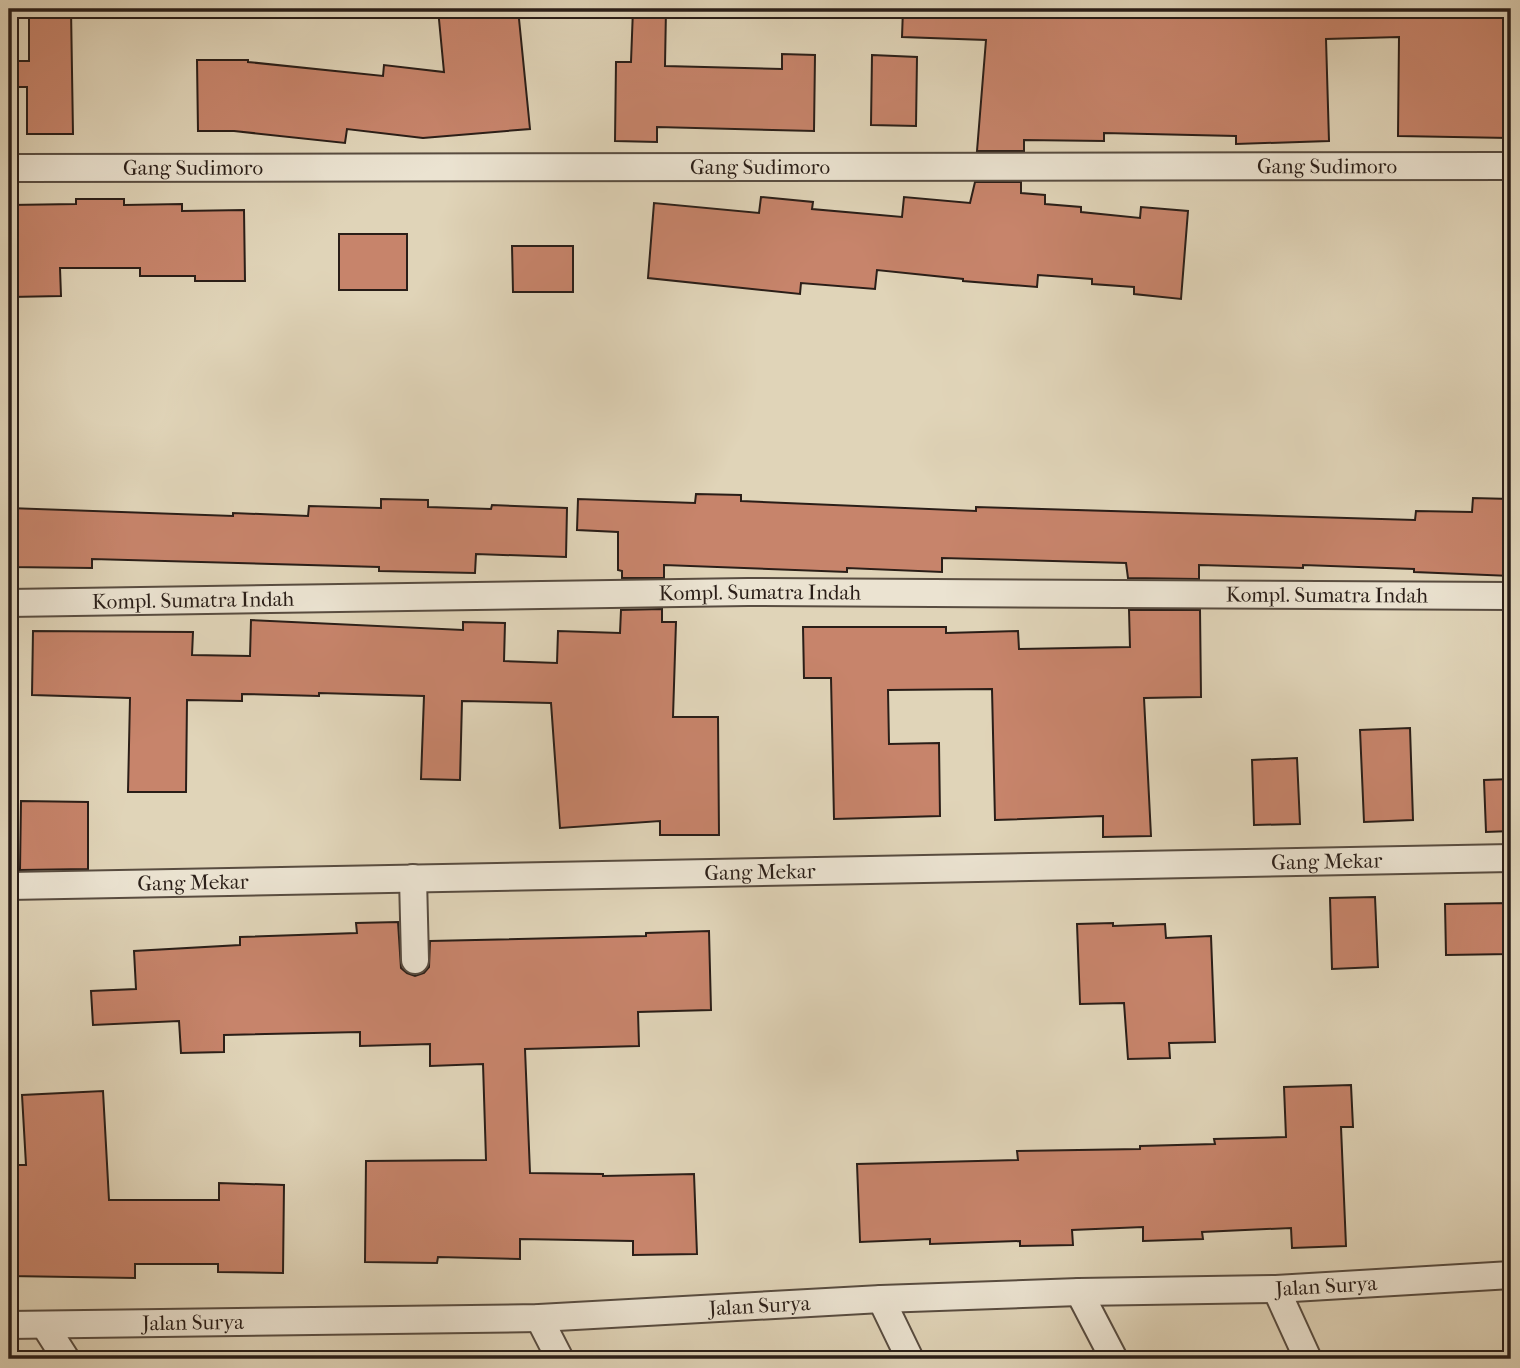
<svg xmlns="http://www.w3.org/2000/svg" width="1520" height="1368" viewBox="0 0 1520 1368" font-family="'IM FELL French Canon',serif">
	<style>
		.building { fill: #c7846b; stroke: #2a1e18; stroke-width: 2 }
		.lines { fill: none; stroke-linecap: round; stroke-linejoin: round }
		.street-casing { stroke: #584c40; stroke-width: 30 }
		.street { stroke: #ebe3d1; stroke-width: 26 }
		.labels { text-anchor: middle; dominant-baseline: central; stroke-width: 7; stroke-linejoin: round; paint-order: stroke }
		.street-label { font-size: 21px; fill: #2a1e18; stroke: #ebe3d1 }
	</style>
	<rect width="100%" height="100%" fill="#e0d4b8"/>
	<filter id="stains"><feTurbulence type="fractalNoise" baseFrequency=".00286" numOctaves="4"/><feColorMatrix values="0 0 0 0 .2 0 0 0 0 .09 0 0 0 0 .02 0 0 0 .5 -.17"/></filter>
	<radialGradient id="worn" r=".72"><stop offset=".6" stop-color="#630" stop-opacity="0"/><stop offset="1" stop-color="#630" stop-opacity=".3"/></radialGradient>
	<g class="building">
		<polygon points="29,9 71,9 73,134 27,134 27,87 9,87 9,61 29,61"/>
		<polygon points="438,9 518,9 530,129 423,138 347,129 345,143 234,131 198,131 197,60 248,60 248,62 383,76 384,65 444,72"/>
		<polygon points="633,9 666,9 665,66 782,69 782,54 815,55 814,131 657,127 657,142 615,141 616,62 631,62"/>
		<polygon points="903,9 1511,9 1509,138 1398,136 1399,37 1326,39 1329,141 1236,144 1236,136 1104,133 1104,141 1024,140 1024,151 977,151 986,40 902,37"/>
		<polygon points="872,55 917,57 916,126 871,125"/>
		<polygon points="975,182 1021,182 1021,193 1045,195 1045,204 1081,207 1081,212 1140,218 1141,207 1188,211 1181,299 1134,294 1134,287 1092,284 1092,279 1038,275 1037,287 963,281 963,279 877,270 875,289 801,283 800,294 648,278 654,203 759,213 761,197 813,202 812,209 902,217 904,197 970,203"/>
		<polygon points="76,199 124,199 124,205 182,204 182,211 244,210 245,281 195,281 195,276 140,276 140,268 60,268 61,296 11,297 10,205 76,204"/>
		<rect x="339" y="234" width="68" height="56"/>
		<polygon points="512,246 573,246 573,292 513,292"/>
		<polygon points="696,494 741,495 741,501 976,511 976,507 1415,520 1416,511 1472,512 1473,498 1511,499 1511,576 1414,572 1414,569 1303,565 1303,568 1199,565 1199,579 1128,578 1126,563 942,558 942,572 847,568 847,572 664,565 664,578 622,578 622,571 618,570 618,532 577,530 578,499 695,503"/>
		<polygon points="381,499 428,500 428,507 491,509 492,505 567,508 566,557 476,554 475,573 379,571 379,567 92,559 92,568 9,567 9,508 233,516 233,513 308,516 309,506 381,508"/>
		<polygon points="662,609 662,622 676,622 673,717 718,717 719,835 660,835 660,821 560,828 551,703 462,701 460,780 421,779 424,696 319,693 319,696 242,694 242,701 187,700 186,792 128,792 130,698 32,695 33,631 193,632 192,655 250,656 251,620 463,630 463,622 505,623 504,661 557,663 558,631 620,633 621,610"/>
		<polygon points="1129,610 1200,610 1201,697 1144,698 1151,836 1103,837 1103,816 995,820 992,689 888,690 889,744 939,743 940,816 834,819 831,678 804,678 803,627 946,627 946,633 1018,631 1019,649 1130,647"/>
		<polygon points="1410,728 1413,820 1364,822 1360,730"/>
		<polygon points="1297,758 1300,824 1254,825 1252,760"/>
		<polygon points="1511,779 1511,831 1486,832 1484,780"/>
		<polygon points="21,801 88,802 88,869 20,870"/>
		<polygon points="1375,897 1378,967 1332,969 1330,898"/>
		<polygon points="1511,903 1511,954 1446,955 1445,904"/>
		<polygon points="398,922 401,968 407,973 415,976 424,973 429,967 430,941 646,936 646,933 709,931 711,1010 638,1012 639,1046 525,1049 530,1173 603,1174 603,1176 694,1174 697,1254 633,1255 633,1241 520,1239 520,1259 438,1257 437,1263 365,1262 366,1161 486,1160 483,1064 430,1066 430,1044 360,1046 360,1032 224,1035 224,1052 181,1053 179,1021 93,1025 91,991 136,989 134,951 240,945 240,937 357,933 356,923"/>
		<polygon points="1113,923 1113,926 1165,924 1166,938 1211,936 1215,1042 1169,1043 1170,1058 1128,1059 1124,1003 1080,1004 1077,924"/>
		<polygon points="1351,1085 1353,1127 1341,1127 1346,1246 1292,1248 1291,1228 1202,1232 1203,1239 1143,1241 1143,1227 1072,1230 1073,1245 1020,1246 1020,1241 930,1244 930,1239 860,1242 857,1164 1018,1160 1017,1151 1140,1149 1140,1146 1215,1144 1214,1139 1286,1137 1284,1087"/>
		<polygon points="103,1091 109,1200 219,1200 219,1183 284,1185 283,1273 218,1272 218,1264 135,1264 135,1278 9,1276 9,1165 26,1165 22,1095"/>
	</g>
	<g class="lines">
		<defs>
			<g id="street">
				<path id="s1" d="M9 168 1511 166"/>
				<path id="s2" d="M9 603 748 592 1511 596"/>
				<polyline points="413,878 415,960"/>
				<path id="s3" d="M9 886 1511 858"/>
				<polyline points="1276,1289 1308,1359"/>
				<polyline points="1079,1292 1114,1359"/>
				<polyline points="881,1299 910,1359"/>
				<polyline points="539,1318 560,1359"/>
				<path id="s4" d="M9 1325 539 1318 881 1299 1079 1292 1276 1289 1511 1275"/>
				<polyline points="45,1326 66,1359"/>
			</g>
		</defs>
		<use href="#street" class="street-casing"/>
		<use href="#street" class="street"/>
	</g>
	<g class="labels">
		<g class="street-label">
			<text stroke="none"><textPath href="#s1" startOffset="1318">Gang Sudimoro</textPath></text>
			<text stroke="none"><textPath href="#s1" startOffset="751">Gang Sudimoro</textPath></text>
			<text stroke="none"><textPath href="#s1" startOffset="184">Gang Sudimoro</textPath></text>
			<text stroke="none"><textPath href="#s2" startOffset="751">Kompl. Sumatra Indah</textPath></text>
			<text stroke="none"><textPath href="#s2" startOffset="1318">Kompl. Sumatra Indah</textPath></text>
			<text stroke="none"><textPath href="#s2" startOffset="184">Kompl. Sumatra Indah</textPath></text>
			<text stroke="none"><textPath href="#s3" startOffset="1318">Gang Mekar</textPath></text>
			<text stroke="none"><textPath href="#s3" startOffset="751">Gang Mekar</textPath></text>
			<text stroke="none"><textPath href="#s3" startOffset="184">Gang Mekar</textPath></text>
			<text stroke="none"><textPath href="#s4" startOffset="1318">Jalan Surya</textPath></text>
			<text stroke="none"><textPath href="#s4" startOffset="751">Jalan Surya</textPath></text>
			<text stroke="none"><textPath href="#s4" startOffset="184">Jalan Surya</textPath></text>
		</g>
	</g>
	<rect width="1520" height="1368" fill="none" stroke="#e0d4b8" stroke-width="35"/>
	<rect x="10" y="10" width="1499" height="1347" fill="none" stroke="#2a1e18" stroke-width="3.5"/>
	<rect x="18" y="18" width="1485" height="1333" fill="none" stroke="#2a1e18" stroke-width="2"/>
	<rect width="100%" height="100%" filter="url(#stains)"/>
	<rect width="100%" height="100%" fill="url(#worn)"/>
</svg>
